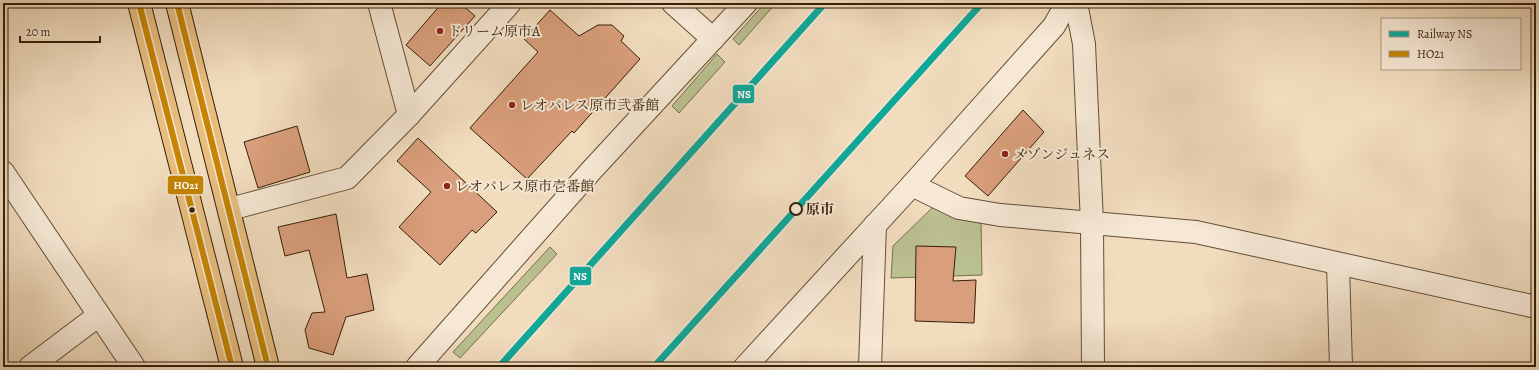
<svg xmlns="http://www.w3.org/2000/svg" width="1539" height="370" viewBox="0 0 1539 370" font-family="Alegreya,'Noto Serif JP',serif">
	<style>
		.green { fill: #bbc091; stroke: #78704c }
		.building { fill: #d99e7b; stroke: #341f08 }
		.lines { fill: none; stroke-linecap: round; stroke-linejoin: round }
		.minor-casing { stroke: #634e36; stroke-width: 24 }
		.tertiary-casing { stroke: #634e36; stroke-width: 24 }
		.primary-casing { stroke: #341f08; stroke-width: 24 }
		.minor { stroke: #f6e8d5; stroke-width: 22 }
		.tertiary { stroke: #f6e8d5; stroke-width: 22 }
		.primary { stroke: #e8be7f; stroke-width: 22 }
		.bus-1-casing { stroke: #f6e8d5; stroke-width: 9 }
		.bus-1 { stroke: #c68402; stroke-width: 6 }
		.rail-1-casing { stroke: #f6e8d5; stroke-width: 10 }
		.rail-1 { stroke: #10a899; stroke-width: 7 }
		.poi-dot { fill: #8f2418; stroke: #f6e8d5; stroke-width: 1.5 }
		.stop-dot { fill: #f6e8d5; stroke: #341f08; stroke-width: 2 }
		.bus-dot { fill: #341f08; stroke: #f6e8d5; stroke-width: 1.5 }
		.labels { text-anchor: middle; dominant-baseline: central; stroke-width: 4; stroke-linejoin: round; paint-order: stroke }
		.poi-label { font-size: 14px; fill: #341f08; stroke: #f6e8d5; text-anchor: start }
		.stop-label { font-size: 14px; font-weight: bold; fill: #341f08; stroke: #f6e8d5; text-anchor: start }
		.line-badge { stroke: #f6e8d5; stroke-width: 1.5 }
		.badge-label { font-size: 11px; text-anchor: middle; font-weight: bold; fill: #fff }
	</style>
	<rect width="100%" height="100%" fill="#f1dcbe"/>
	<filter id="stains"><feTurbulence type="fractalNoise" baseFrequency=".005" numOctaves="4"/><feColorMatrix values="0 0 0 0 .2 0 0 0 0 .09 0 0 0 0 .02 0 0 0 .5 -.17"/></filter>
	<radialGradient id="worn" r=".72"><stop offset=".6" stop-color="#630" stop-opacity="0"/><stop offset="1" stop-color="#630" stop-opacity=".3"/></radialGradient>
	<g class="green">
		<polygon points="765,3 776,3 739,45 733,39"/>
		<polygon points="717,54 725,62 679,113 672,106"/>
		<polygon points="933,207 981,221 982,275 891,278 893,246"/>
		<polygon points="550,247 557,254 460,358 453,352"/>
	</g>
	<g class="building">
		<polygon points="442,3 460,3 475,16 430,66 406,45"/>
		<polygon points="550,10 579,36 598,25 612,25 624,36 621,41 640,59 574,133 572,131 527,179 470,128 538,52 524,39"/>
		<polygon points="1023,110 1044,132 988,196 965,176"/>
		<polygon points="297,126 310,172 258,188 244,142"/>
		<polygon points="418,138 497,212 476,233 472,230 440,265 399,227 431,192 397,161"/>
		<polygon points="336,214 347,278 367,274 374,310 346,317 333,355 309,348 305,330 312,313 325,312 309,250 285,256 278,227"/>
		<polygon points="916,246 956,247 953,281 976,280 974,323 915,321"/>
	</g>
	<g class="lines">
		<defs>
			<g id="minor">
				<polyline points="379,3 409,115"/>
				<polyline points="673,3 713,39"/>
				<polyline points="3,172 134,367"/>
				<polyline points="912,185 959,208 1000,215 1196,232 1536,307"/>
				<polyline points="230,209 347,178 409,115 510,3"/>
				<polyline points="1338,264 1341,367"/>
				<polyline points="30,367 99,315"/>
			</g>
			<g id="tertiary">
				<polyline points="1076,3 1084,44 1092,223 1093,367"/>
				<polyline points="417,367 590,172 746,3"/>
				<polyline points="745,367 912,185 1054,26 1067,3"/>
				<polyline points="870,367 875,225"/>
			</g>
			<g id="primary">
				<polyline points="139,3 232,367"/>
				<polyline points="177,3 268,367"/>
			</g>
		</defs>
		<use href="#minor" class="minor-casing"/>
		<use href="#tertiary" class="tertiary-casing"/>
		<use href="#primary" class="primary-casing"/>
		<use href="#minor" class="minor"/>
		<use href="#tertiary" class="tertiary"/>
		<use href="#primary" class="primary"/>
		<defs>
			<g id="bus-1">
				<polyline points="139,3 232,367"/>
				<polyline points="177,3 268,367"/>
			</g>
		</defs>
		<use href="#bus-1" class="bus-1-casing"/>
		<use href="#bus-1" class="bus-1"/>
		<defs>
			<g id="rail-1">
				<polyline points="499,367 825,3"/>
				<polyline points="654,367 982,3"/>
			</g>
		</defs>
		<use href="#rail-1" class="rail-1-casing"/>
		<use href="#rail-1" class="rail-1"/>
	</g>
	<g class="poi-dot">
		<circle cx="440" cy="31" r="4"/>
		<circle cx="512" cy="105" r="4"/>
		<circle cx="1005" cy="154" r="4"/>
		<circle cx="447" cy="186" r="4"/>
	</g>
	<circle class="stop-dot" cx="796" cy="209" r="6"/>
	<circle class="bus-dot" cx="192" cy="210" r="3.5"/>
	<g class="labels">
		<g class="poi-label">
			<text x="448" y="31">ドリーム原市A</text>
			<text x="520" y="105">レオパレス原市弐番館</text>
			<text x="1013" y="154">メゾンジュネス</text>
			<text x="455" y="186">レオパレス原市壱番館</text>
		</g>
		<g class="stop-label">
			<text x="806" y="209">原市</text>
		</g>
	</g>
	<g class="line-badge">
		<rect x="732" y="84" width="23" height="20" rx="4" fill="#10a899"/>
		<rect x="167" y="175" width="37" height="20" rx="4" fill="#c68402"/>
		<rect x="569" y="266" width="23" height="20" rx="4" fill="#10a899"/>
	</g>
	<g class="badge-label">
		<text x="744" y="98">NS</text>
		<text x="186" y="189">HO21</text>
		<text x="580" y="280">NS</text>
	</g>
	<rect width="1539" height="370" fill="none" stroke="#f1dcbe" stroke-width="16"/>
	<rect x="4" y="4" width="1531" height="362" fill="none" stroke="#341f08" stroke-width="2"/>
	<rect x="8" y="8" width="1523" height="354" fill="none" stroke="#341f08"/>
	<rect x="1381" y="18" width="140" height="52" fill="#f6e8d5" stroke="#a89883"/>
	<rect x="1389" y="31" width="20" height="6" fill="#10a899" stroke="#a89883"/>
	<text x="1417" y="38" font-size="12" fill="#341f08">Railway NS</text>
	<rect x="1389" y="51" width="20" height="6" fill="#c68402" stroke="#a89883"/>
	<text x="1417" y="58" font-size="12" fill="#341f08">HO21</text>
	<path d="M20 36v6h80v-6" fill="none" stroke="#341f08" stroke-width="2"/>
	<text x="26" y="36" font-size="12" fill="#341f08" stroke="#f6e8d5" stroke-width="3" paint-order="stroke">20 m</text>
	<rect width="100%" height="100%" filter="url(#stains)"/>
	<rect width="100%" height="100%" fill="url(#worn)"/>
</svg>
